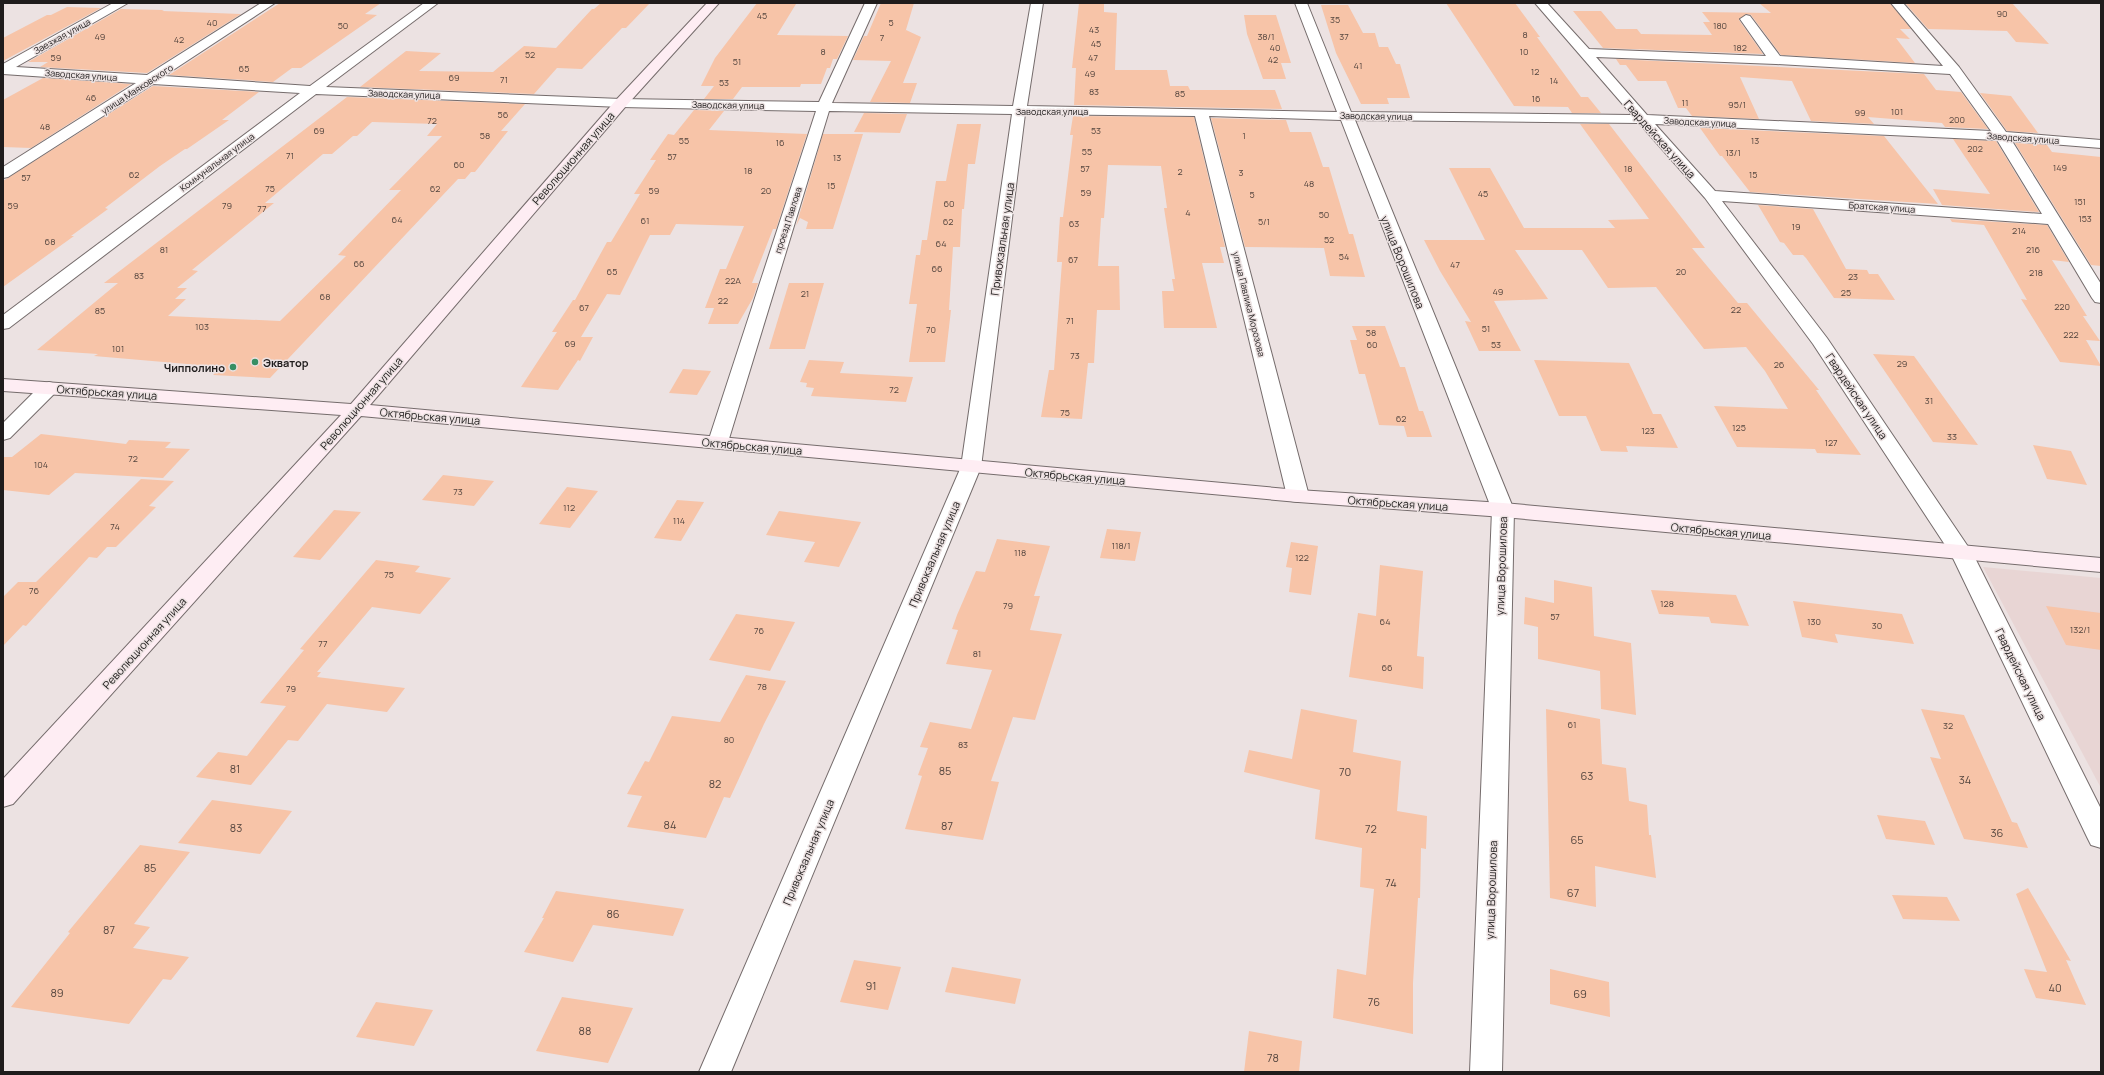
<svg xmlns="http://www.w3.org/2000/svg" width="2104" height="1075" viewBox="0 0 2104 1075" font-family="Manrope,sans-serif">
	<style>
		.built { fill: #e8d5d4 }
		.building { fill: #f7c4a8; fill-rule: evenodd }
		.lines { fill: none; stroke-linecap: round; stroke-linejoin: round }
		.street-casing { stroke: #756c6c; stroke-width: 2 }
		.secondary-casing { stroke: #756c6c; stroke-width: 2 }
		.street { fill: #fff; fill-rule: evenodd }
		.secondary { fill: #feedf3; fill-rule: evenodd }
		.poi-dot { fill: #368f64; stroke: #ece2e2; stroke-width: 1.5 }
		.labels { text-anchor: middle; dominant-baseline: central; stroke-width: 3; stroke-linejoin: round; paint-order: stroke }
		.number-label { font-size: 9px; fill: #55463f }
		.far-street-label { font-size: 9px; fill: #1f1c1c; stroke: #ece2e2 }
		.street-label { font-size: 11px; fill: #1f1c1c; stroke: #ece2e2 }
		.poi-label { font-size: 11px; font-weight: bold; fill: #1f1c1c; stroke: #ece2e2; text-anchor: start }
		.near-number-label { font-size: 11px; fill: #55463f }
	</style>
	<rect width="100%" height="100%" fill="#ece2e2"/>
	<polygon class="built" points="1983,567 2101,578 2101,788"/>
	<g class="building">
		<polygon points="280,3 381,3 365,14 377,15 301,68 292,68 273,82 169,75"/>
		<polygon points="601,3 650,3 626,28 622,28 582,69 557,68 534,94 360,87 406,51 441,53 419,71 493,72 524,46 556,48 592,9 594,9"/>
		<polygon points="757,3 796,4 777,35 848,36 837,59 833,59 830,68 827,68 821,84 801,84 800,87 742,87 733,99 704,99 714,86 701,86 715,58"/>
		<polygon points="881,3 914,3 905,33 906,30 921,37 903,83 917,83 910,103 870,102 891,61 853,60 864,36 867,36"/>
		<polygon points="1079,3 1104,3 1104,12 1117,13 1115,70 1167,70 1170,86 1188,86 1190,90 1275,90 1282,109 1074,105 1076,68 1072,68"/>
		<polygon points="1446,3 1515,3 1540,37 1537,37 1581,97 1588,97 1601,113 1572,113 1568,107 1514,106"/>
		<polygon points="1759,3 1890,3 1911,29 1900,29 1910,39 1896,38 1915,63 1781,55 1751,15 1746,14 1739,20 1763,54 1603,48 1573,11 1601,11 1616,29 1637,29 1641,34 1712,35 1703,22 1710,22 1702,12 1771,13"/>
		<polygon points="1905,3 2012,3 2049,44 2016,42 2007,31 1928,29"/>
		<polygon points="1321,5 1348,5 1363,33 1375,33 1379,47 1388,47 1396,64 1400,64 1410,98 1387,98 1389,104 1361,104 1336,53"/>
		<polygon points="67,7 101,8 3,61 3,38 47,15 51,15"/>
		<polygon points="121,9 164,10 162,11 241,14 147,73 40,67 48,62 28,62"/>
		<polygon points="1244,15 1276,15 1291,63 1281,63 1286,79 1263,79 1247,34"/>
		<polygon points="1616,59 1924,74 1936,90 1961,92 1988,129 1945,127 1942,123 1868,117 1874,124 1811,121 1792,81 1740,77 1759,119 1692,116 1686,108 1678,108 1666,81 1638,81 1626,65 1620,65"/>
		<polygon points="43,78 131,84 31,148 3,147 3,100"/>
		<polygon points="153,86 259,92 222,120 229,120 187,149 185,149 160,166 105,208 108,209 71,236 74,236 3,287 3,181"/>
		<polygon points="1980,93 2011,96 2038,133 2007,131"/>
		<path d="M347 97 525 104 501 131H508L475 172H471L465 179H458L270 378 213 375 222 367 94 356 98 354 37 350 118 283H104ZM372 122 437 124 427 136H442L389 190H401L338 255 346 256 280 321 168 316 186 299H175L187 288H177L198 271 192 270 274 203H265L323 154H332L353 136H357Z"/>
		<polygon points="694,110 724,111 709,130 807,134 776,229 773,229 752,283 758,283 753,298 738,324 708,324 714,308 705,308 720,269 726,269 744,226 676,224 670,235 650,235 620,295 607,294 581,337 593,337 580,361 578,360 558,390 521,387 557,332 552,332 573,300 575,300 607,242 611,242 640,194 634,194 656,160 650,160 668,134 674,135"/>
		<polygon points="864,113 907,114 900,133 854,132"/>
		<polygon points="1073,116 1194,117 1225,247 1220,247 1224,263 1202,263 1217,328 1164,328 1162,291 1174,291 1172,279 1175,279 1164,208 1167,208 1161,166 1108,165 1104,218 1101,218 1098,266 1119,266 1120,310 1097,310 1094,363 1088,363 1082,419 1041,417 1049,370 1054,370 1062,262 1057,262 1060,217 1063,217 1073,135 1070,135"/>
		<polygon points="1211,118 1286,120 1290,132 1311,132 1323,167 1329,167 1349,234 1353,234 1365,277 1330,276 1324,248 1245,247"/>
		<polygon points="957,124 981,124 975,164 968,164 964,209 962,209 960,247 953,247 949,310 951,310 945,362 909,362 917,304 909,304 916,255 920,255 922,240 927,240 936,181 946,181"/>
		<polygon points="1580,124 1609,124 1705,248 1692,248 1738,303 1747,303 1819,390 1816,390 1861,455 1817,453 1815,449 1737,447 1714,406 1788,409 1765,371 1746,347 1704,349 1656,287 1608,288 1582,250 1515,250 1548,299 1494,301 1521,351 1479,351 1465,321 1471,322 1440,271 1424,240 1485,240 1449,168 1490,168 1524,228 1615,228 1608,220 1649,219"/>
		<polygon points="1700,128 1884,136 1938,204 1750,192 1722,156 1720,156"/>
		<polygon points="823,134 863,134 833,229 806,229 808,222 800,218 796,226"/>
		<polygon points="1953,139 1996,141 2039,212 1942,205 1933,189 1990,194"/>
		<polygon points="2015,143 2047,145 2052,152 2101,157 2101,266 2091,265"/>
		<polygon points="1758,205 1813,209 1846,269 1867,270 1869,274 1878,274 1895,300 1834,298 1806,258 1803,255 1793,255 1784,243 1780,242"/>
		<polygon points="1950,219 2047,225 2069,262 2052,260 2087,316 2083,316 2100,341 2086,340 2101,366 2060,362 2021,299 2027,300 1984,225 1952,222"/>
		<polygon points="789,283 824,283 805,349 769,349"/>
		<polygon points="1352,326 1385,326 1400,367 1405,367 1419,411 1423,411 1432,437 1407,437 1404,426 1379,425 1365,374 1359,374 1350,340 1357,340"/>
		<polygon points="1873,354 1914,356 1978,445 1933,442"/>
		<polygon points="809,360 844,362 840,373 913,377 906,402 811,396 814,388 806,387 807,383 800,382"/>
		<polygon points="1534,360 1629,363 1653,414 1661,414 1678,448 1626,446 1628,452 1601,451 1586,416 1559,416"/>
		<polygon points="683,369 711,371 697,395 669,393"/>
		<polygon points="41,434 126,444 129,440 171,442 165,448 190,449 163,478 75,473 49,495 3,490 3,457 12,457"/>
		<polygon points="2033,445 2071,451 2087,485 2047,479"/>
		<polygon points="443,475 494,481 474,506 422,500"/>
		<polygon points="141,479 174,481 149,506 156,507 116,547 107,547 97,558 89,557 26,626 23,625 3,646 3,597 18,582 36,582"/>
		<polygon points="567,487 598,491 570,528 539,524"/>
		<polygon points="677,500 704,502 681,541 654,538"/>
		<polygon points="334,510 361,512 320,560 293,557"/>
		<polygon points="779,511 861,522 839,567 804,562 815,542 766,535"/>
		<polygon points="1107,529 1141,532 1135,561 1100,558"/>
		<polygon points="997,539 1050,546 1034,596 1040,596 1030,630 1062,634 1035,720 1013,717 991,781 999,782 983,840 905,829 922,776 918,775 928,748 920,747 930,722 971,729 992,670 946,664 958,630 952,629 957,615 976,571 985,572"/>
		<polygon points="1291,542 1318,546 1311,595 1289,592 1292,568 1286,567"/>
		<polygon points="376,560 420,566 415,572 451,578 420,614 372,607 317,672 321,672 317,677 405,688 387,712 327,704 298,741 288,740 251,785 196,777 218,752 247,756 286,706 260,703 304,650 300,649"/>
		<polygon points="1380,565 1423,571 1417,656 1424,657 1423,689 1349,677 1358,613 1376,616"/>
		<polygon points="1554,580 1592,587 1594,636 1631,643 1636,715 1601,709 1600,671 1538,659 1538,627 1524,624 1525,597 1554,603"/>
		<polygon points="1651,590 1736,595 1749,626 1711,623 1709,617 1659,614"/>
		<polygon points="1793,601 1902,614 1914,644 1835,634 1838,643 1802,637"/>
		<polygon points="2046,606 2101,613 2101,650 2066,645"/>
		<polygon points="736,614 795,622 770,671 709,660"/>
		<polygon points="746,675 786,681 764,724 730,798 724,797 706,838 627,827 642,796 627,794 645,761 649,762 672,716 720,722"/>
		<polygon points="1301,709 1357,720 1353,752 1401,761 1397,811 1427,816 1426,849 1421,848 1420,898 1418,898 1413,983 1413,1034 1333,1018 1337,969 1366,975 1374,889 1360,887 1362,848 1315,839 1320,790 1244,772 1249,750 1292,759"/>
		<polygon points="1546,709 1600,719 1602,764 1626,768 1629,801 1647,805 1649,835 1651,835 1656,878 1595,866 1596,907 1550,898"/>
		<polygon points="1921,709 1964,715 2012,822 2017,823 2028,848 1964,839 1930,757 1941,759"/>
		<polygon points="212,800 292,811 260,854 178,843"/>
		<polygon points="1877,815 1925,821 1935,845 1886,839"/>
		<polygon points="140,845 190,852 134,924 150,927 133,948 189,957 171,980 163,979 129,1024 11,1007 70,933 68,932"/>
		<polygon points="2028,888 2071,961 2066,960 2086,1005 2036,998 2024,969 2047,972 2016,894"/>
		<polygon points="556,891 684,909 673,936 593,925 573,962 524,952 544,918 542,918"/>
		<polygon points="1892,895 1947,897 1960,921 1903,919"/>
		<polygon points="854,960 901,967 888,1010 840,1002"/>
		<polygon points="952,967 1021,979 1015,1004 945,992"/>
		<polygon points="1550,969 1609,982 1610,1017 1550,1004"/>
		<polygon points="562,997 633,1008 608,1063 536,1051"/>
		<polygon points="376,1002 433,1010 414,1046 356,1037"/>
		<polygon points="1249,1031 1302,1041 1299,1072 1244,1072"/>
	</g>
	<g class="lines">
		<defs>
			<g id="street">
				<path d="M113 3H128L16 67 147 75 261 3H275L164 76 310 86 424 3H438L326 87 621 99 819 102 865 3H877L832 103 1013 106 1031 3H1043L1027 106 1337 112 1295 3H1307L1351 112 1632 115 1535 3H1547L1589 49 1766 56 1740 19 1746 15 1750 16 1780 56 1943 66 1891 3H1903L1959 67 2006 132 2101 140V148L2012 141 2101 284V303L2095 302 2092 298 2048 224 1722 201 1827 338 1973 554 2101 809V848L2091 845 2087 837 1951 554 1813 344 1705 198 1639 123 1355 120 1514 510 1502 1072H1470L1492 510 1341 120 1209 116 1309 496 1305 501 1298 502 1291 501 1287 496 1195 116 1025 114 981 467 731 1072H699L961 467 1012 114 829 111 728 442 725 446 718 448 711 446 708 442 816 111 621 107 316 94 9 328 3 329V315L300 93 153 84 8 177 3 178V167L136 83 3 74V64ZM1596 57 1776 64 1950 74 1991 131 1647 115ZM1655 124 1997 140 2042 214 1715 191Z"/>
				<polygon points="49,382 56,384 59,388 56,392 10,438 3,440 3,423 42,384"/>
			</g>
			<polygon id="secondary" points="707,3 719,3 626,106 370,405 1298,490 1503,503 2101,558 2101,572 1503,517 1298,502 361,416 13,804 3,807 3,779 341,415 3,391 3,379 351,404 616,100"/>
		</defs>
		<use href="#street" class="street-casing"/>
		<use href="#secondary" class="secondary-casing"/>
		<use href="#street" class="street"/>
		<use href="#secondary" class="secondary"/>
	</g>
	<g class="poi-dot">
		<circle cx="255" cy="362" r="4"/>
		<circle cx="233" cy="367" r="4"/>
	</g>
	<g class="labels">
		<g class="number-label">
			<text x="2002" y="13">90</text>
			<text x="762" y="15">45</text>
			<text x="1335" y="19">35</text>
			<text x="212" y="22">40</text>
			<text x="891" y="22">5</text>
			<text x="343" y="25">50</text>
			<text x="1720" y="25">180</text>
			<text x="1094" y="29">43</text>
			<text x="1525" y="34">8</text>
			<text x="100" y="36">49</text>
			<text x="1266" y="36">38/1</text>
			<text x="1344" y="36">37</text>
			<text x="882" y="37">7</text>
			<text x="179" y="39">42</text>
			<text x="1096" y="43">45</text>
			<text x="1275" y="47">40</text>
			<text x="1740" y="47">182</text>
			<text x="823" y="51">8</text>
			<text x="1524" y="51">10</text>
			<text x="530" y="54">52</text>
			<text x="56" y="57">59</text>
			<text x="1093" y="57">47</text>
			<text x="1273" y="59">42</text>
			<text x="737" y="61">51</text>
			<text x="1358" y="65">41</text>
			<text x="244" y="68">65</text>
			<text x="1535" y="71">12</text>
			<text x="1090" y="73">49</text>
			<text x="454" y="77">69</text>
			<text x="504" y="79">71</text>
			<text x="1554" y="80">14</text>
			<text x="724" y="82">53</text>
			<text x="1094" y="91">83</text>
			<text x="1180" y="93">85</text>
			<text x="91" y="97">46</text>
			<text x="1536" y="98">16</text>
			<text x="1685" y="102">11</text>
			<text x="1737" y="104">95/1</text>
			<text x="1897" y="111">101</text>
			<text x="1860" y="112">99</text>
			<text x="503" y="114">56</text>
			<text x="1957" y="119">200</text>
			<text x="432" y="120">72</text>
			<text x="45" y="126">48</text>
			<text x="319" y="130">69</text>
			<text x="1096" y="130">53</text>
			<text x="485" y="135">58</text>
			<text x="1244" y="135">1</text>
			<text x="684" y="140">55</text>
			<text x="1755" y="140">13</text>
			<text x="780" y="142">16</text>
			<text x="1975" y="148">202</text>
			<text x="1087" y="151">55</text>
			<text x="1733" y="152">13/1</text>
			<text x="290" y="155">71</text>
			<text x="672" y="156">57</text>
			<text x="837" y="157">13</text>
			<text x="459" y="164">60</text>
			<text x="2060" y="167">149</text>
			<text x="1085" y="168">57</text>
			<text x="1628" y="168">18</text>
			<text x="748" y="170">18</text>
			<text x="1180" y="171">2</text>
			<text x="1241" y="172">3</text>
			<text x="134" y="174">62</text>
			<text x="1753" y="174">15</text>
			<text x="26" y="177">57</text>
			<text x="1309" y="183">48</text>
			<text x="831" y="185">15</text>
			<text x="270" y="188">75</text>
			<text x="435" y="188">62</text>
			<text x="654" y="190">59</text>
			<text x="766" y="190">20</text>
			<text x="1086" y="192">59</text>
			<text x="1483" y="193">45</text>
			<text x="1252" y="194">5</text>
			<text x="2080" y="201">151</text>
			<text x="949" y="203">60</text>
			<text x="13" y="205">59</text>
			<text x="227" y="205">79</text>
			<text x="262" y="208">77</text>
			<text x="1188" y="212">4</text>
			<text x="1324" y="214">50</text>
			<text x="2085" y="218">153</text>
			<text x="397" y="219">64</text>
			<text x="645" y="220">61</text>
			<text x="948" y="221">62</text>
			<text x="1264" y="221">5/1</text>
			<text x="1074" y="223">63</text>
			<text x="1796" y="226">19</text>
			<text x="2019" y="230">214</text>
			<text x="1329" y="239">52</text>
			<text x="50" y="241">68</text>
			<text x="941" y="243">64</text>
			<text x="164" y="249">81</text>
			<text x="2033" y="249">216</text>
			<text x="1344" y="256">54</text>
			<text x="1073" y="259">67</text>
			<text x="359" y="263">66</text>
			<text x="1455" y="264">47</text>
			<text x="937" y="268">66</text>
			<text x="612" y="271">65</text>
			<text x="1681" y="271">20</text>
			<text x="2036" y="272">218</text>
			<text x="139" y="275">83</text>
			<text x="1853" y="276">23</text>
			<text x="733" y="280">22А</text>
			<text x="1498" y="291">49</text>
			<text x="1846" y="292">25</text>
			<text x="805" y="293">21</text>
			<text x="325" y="296">68</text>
			<text x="723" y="300">22</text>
			<text x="2062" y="306">220</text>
			<text x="584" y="307">67</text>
			<text x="1736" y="309">22</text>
			<text x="100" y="310">85</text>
			<text x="1070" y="320">71</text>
			<text x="202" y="326">103</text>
			<text x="1486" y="328">51</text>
			<text x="931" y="329">70</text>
			<text x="1371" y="332">58</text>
			<text x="2071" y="334">222</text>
			<text x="570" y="343">69</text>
			<text x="1372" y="344">60</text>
			<text x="1496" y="344">53</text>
			<text x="118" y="348">101</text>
			<text x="1075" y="355">73</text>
			<text x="1902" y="363">29</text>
			<text x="1779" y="364">26</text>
			<text x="894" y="389">72</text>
			<text x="1929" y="400">31</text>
			<text x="1065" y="412">75</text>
			<text x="1401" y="418">62</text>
			<text x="1739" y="427">125</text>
			<text x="1648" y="430">123</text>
			<text x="1952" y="436">33</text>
			<text x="1831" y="442">127</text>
			<text x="133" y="458">72</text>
			<text x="41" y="464">104</text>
			<text x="458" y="491">73</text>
			<text x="569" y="507">112</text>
			<text x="679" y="520">114</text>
			<text x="115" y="526">74</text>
			<text x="1121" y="545">118/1</text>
			<text x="1020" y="552">118</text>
			<text x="1302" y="557">122</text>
			<text x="389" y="574">75</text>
			<text x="34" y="590">76</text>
			<text x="1667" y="603">128</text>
			<text x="1008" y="605">79</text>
			<text x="1555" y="616">57</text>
			<text x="1385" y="621">64</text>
			<text x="1814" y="621">130</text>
			<text x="1877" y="625">30</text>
			<text x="2080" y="629">132/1</text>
			<text x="759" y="630">76</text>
			<text x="323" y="643">77</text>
			<text x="977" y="653">81</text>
			<text x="1387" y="667">66</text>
			<text x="762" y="686">78</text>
			<text x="291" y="688">79</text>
			<text x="1572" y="724">61</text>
			<text x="1948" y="725">32</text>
			<text x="729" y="739">80</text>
			<text x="963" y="744">83</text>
		</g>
		<g class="far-street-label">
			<text transform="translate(62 36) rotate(-29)">Заезжая улица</text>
			<text transform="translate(81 75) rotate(4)">Заводская улица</text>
			<text transform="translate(137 89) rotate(-33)">улица Маяковского</text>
			<text transform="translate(404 94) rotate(2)">Заводская улица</text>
			<text transform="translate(728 105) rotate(1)">Заводская улица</text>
			<text x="1052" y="111">Заводская улица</text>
			<text transform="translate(1376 116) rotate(1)">Заводская улица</text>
			<text transform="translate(1700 122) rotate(3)">Заводская улица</text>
			<text transform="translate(2023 138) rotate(4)">Заводская улица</text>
			<text transform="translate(217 162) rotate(-37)">Коммунальная улица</text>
			<text transform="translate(1882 207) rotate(4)">Братская улица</text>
			<text transform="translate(788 220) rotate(-72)">проезд Павлова</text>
			<text transform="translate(1249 304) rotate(76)">улица Павлика Морозова</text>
		</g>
		<g class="street-label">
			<text transform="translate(1660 139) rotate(48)">Гвардейская улица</text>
			<text transform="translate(573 158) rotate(-49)">Революционная улица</text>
			<text transform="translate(1002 239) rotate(-82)">Привокзальная улица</text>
			<text transform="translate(1403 262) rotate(68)">улица Ворошилова</text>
			<text transform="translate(107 392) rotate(4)">Октябрьская улица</text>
			<text transform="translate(1857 396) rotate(56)">Гвардейская улица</text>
			<text transform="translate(361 403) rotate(-49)">Революционная улица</text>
			<text transform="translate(430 416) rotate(5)">Октябрьская улица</text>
			<text transform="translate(752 446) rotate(5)">Октябрьская улица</text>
			<text transform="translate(1075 476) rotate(5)">Октябрьская улица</text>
			<text transform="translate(1398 503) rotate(4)">Октябрьская улица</text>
			<text transform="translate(1721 531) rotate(5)">Октябрьская улица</text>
			<text transform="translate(934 554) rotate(-67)">Привокзальная улица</text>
			<text transform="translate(1501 566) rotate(-88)">улица Ворошилова</text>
			<text transform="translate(144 643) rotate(-48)">Революционная улица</text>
			<text transform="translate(2021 674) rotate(64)">Гвардейская улица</text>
			<text transform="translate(808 852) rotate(-67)">Привокзальная улица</text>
			<text transform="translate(1491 890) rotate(-88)">улица Ворошилова</text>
		</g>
		<g class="poi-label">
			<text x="263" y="362">Экватор</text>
			<text x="225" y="367" text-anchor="end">Чипполино</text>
		</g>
		<g class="near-number-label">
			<text x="235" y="768">81</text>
			<text x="945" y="770">85</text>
			<text x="1345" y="771">70</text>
			<text x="1587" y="775">63</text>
			<text x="1965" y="779">34</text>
			<text x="715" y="783">82</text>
			<text x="670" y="824">84</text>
			<text x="947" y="825">87</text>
			<text x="236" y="827">83</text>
			<text x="1371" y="828">72</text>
			<text x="1997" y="832">36</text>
			<text x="1577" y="839">65</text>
			<text x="150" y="867">85</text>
			<text x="1391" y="882">74</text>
			<text x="1573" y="892">67</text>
			<text x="613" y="913">86</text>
			<text x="109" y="929">87</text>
			<text x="871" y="985">91</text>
			<text x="2055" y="987">40</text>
			<text x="57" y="992">89</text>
			<text x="1580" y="993">69</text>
			<text x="1374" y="1001">76</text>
			<text x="585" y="1030">88</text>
			<text x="1273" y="1057">78</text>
		</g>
	</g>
	<rect width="2104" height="1075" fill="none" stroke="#1f1c1c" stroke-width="8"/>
</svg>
